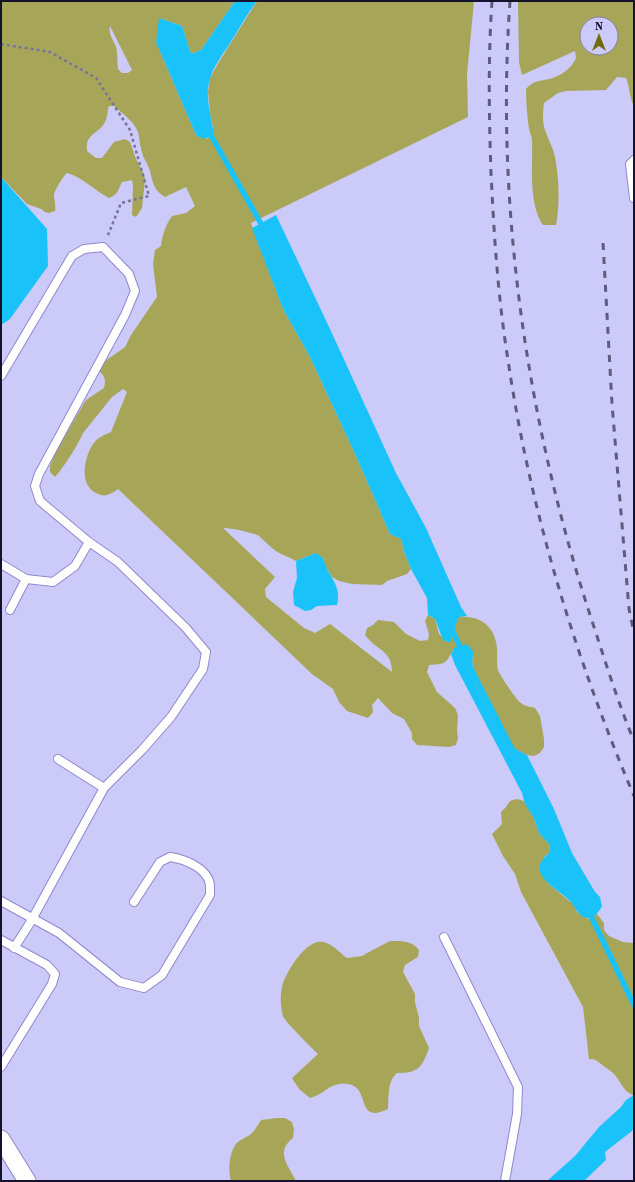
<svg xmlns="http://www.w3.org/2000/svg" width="635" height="1182" viewBox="0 0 635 1182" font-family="'Source Serif 4',serif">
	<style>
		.green { fill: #a7a658; fill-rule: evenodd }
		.water { fill: #19c3f9 }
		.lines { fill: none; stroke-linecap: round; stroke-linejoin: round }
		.stream { stroke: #19c3f9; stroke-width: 5.5 }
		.lane-casing { stroke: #8f87d1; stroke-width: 10 }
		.street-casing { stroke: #8f87d1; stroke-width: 19 }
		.path { stroke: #78759a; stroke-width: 2.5; stroke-dasharray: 3 3; stroke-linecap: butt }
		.lane { stroke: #fff; stroke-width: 8 }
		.street { stroke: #fff; stroke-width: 17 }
		.rail { stroke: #5f5b7e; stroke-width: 3; stroke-dasharray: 7 7; stroke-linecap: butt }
	</style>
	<rect width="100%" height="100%" fill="#cccaf8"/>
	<g class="green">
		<path d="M1 1H235L201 50 191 54 182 26 159 18V49L196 135 208 139 213 127 210 114 208 92 210 78 217 65 257 1H474L467 74 468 117 251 223 283 309 310 357 356 456 390 534 401 539 405 554 411 569 407 574 387 581 382 585 352 584 339 581 332 577 325 565 323 558 316 553 296 561C289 557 282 555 276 551 270 547 265 541 259 536 255 533 228 527 223 528L275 577 265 589 266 597 304 628 315 633 330 624 392 672C392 650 377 651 365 635L367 628 373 625 378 620 394 622 406 634 420 641 428 640 429 634 425 621 428 615 435 619 439 634 449 643C454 635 454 625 459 617 480 615 495 626 497 648 498 655 496 663 498 670 499 674 517 701 521 703 524 706 531 707 535 708L540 716 544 739V747L540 753 534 756 527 755 512 747 503 737 498 725 494 720 489 708 476 686 472 661 474 654 454 648C446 663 447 664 429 665L427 672 437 692 455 708 458 715 457 730 458 738 456 745 449 747 417 745 412 739V733L404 719 392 713 378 698 372 705 373 712 368 718 347 711 339 702 333 689 312 674 118 489C115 491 111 494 107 495 104 496 101 495 98 494 78 486 84 458 93 444 97 438 104 435 111 432L127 392 123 389 112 397 83 433C78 445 64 467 55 477L50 472V466L58 447 86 400 104 388C106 380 105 376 99 371L101 364 125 347 131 335 157 297 153 264 155 250 161 246C162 236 166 224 172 216L186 213 195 206 186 187 165 197C152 189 153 180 149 168 146 161 142 156 141 148 139 142 140 136 137 130 134 122 121 112 114 106H109C107 111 108 117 105 122 99 134 85 133 87 151L96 158H102L114 142 125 139 130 142 136 159 144 174 145 180 142 208 136 217 132 215 133 185 132 180 122 182C118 190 118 195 109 198 95 191 81 176 67 173 64 175 54 191 54 195 54 201 56 205 55 211L49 213 45 212 41 209 27 204 1 177ZM110 26 132 70 128 73H122L118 69C117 62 118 54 116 47 113 39 108 34 110 26Z"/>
		<path d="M518 1H634V106C629 97 630 87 626 78L617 77 606 90 566 91 558 93 544 103C543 112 542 121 545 130 548 139 553 147 555 157 559 177 560 205 556 225H543C528 203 533 166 532 141 532 137 530 133 529 129 527 116 526 102 526 89 533 81 539 81 549 79 561 76 571 69 576 58L575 51 522 75 519 62ZM587 24H611V48H587Z"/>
		<path d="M517 799 524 801 534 818 539 833 550 845 549 853 544 857V878L549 884 574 905 577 912 588 919 593 917 597 914 604 923V930L609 936 623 942 634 943 633 1095C623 1091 621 1082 614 1074 610 1070 605 1067 601 1064 596 1060 595 1059 589 1059L583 1007 521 892 515 874 503 856 492 834 502 824 501 812 506 807 510 801Z"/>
		<path d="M390 941C401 941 411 940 419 950L418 957 405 965 403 972 415 994V1002L419 1018V1026L429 1048C422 1068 418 1073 397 1073 387 1082 389 1096 388 1109 355 1125 371 1087 348 1084 328 1082 328 1093 310 1098L299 1089 292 1078 318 1054C312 1048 285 1022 283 1016 280 1008 280 991 283 983 288 970 303 945 318 942 330 940 338 952 347 958L362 956 369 952Z"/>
		<path d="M277 1118H285L292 1122 294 1130 293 1138C275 1152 288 1165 296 1181H231C228 1171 229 1153 236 1144 240 1139 247 1138 252 1133 255 1130 258 1125 261 1120Z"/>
	</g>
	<g class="water">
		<path d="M235 1H257C248 13 240 27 232 40 224 53 212 67 209 83 205 99 212 119 214 135 207 139 203 140 196 135L156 42 159 18 182 26 191 54 201 50Z"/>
		<polygon points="1,177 47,229 48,266 10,319 1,325"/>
		<path d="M276 215 330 329 396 473 426 528 461 607 467 616 459 617C455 625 453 635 450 643L443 640 435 619 428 615 427 598 411 569 405 554 401 539 390 534 356 456 310 357 283 309 252 228Z"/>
		<path d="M316 553 323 558C328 577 342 584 337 605L317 606 311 610 305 611 294 605 293 592 297 578 296 561Z"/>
		<path d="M466 644 471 648 474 654 472 661 476 686 489 708 494 720 498 725 503 737 512 747 527 755 554 809 572 853 595 892 600 897 602 906C599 912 594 919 587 918 578 917 575 906 570 901 556 887 524 874 549 853L550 845 539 833 534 818 525 804 522 793 455 665 451 654 454 648Z"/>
		<polygon points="634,1095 634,1127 632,1131 605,1152 606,1160 584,1181 547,1181 575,1156 599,1127 621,1107 626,1100"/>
	</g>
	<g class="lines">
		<g class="stream">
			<polyline points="208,130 264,229"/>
			<polyline points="451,628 462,651"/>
			<polyline points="472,671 512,749"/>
			<polyline points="589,912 634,1005"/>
		</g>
		<defs>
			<g id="lane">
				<polyline points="634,160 630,164 634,198"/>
				<polyline points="1,376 72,256 84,249 103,247 129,274 135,291 125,315 39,474 35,486 40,501 89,542 118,562 186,628 206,652 203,669 171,717 142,750 104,788"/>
				<polyline points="1,564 26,579 10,610"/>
				<polyline points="26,579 53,582 75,566 89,542"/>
				<path d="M1 901 59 933 120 982 144 988 162 975 210 895C210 892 210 888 210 885 208 868 184 859 170 857L160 862 134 902"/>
				<polyline points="444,937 518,1087 517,1114 505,1181"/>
				<polyline points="1,940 47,965 55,974 52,984 1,1067"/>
				<polyline points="14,948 30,923 104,788 58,759"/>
			</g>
			<polyline id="street" points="1,1139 27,1181"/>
		</defs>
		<use href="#lane" class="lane-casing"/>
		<use href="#street" class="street-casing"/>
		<polyline class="path" points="1,44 50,52 96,78 130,130 149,196 121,203 108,235"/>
		<use href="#lane" class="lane"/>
		<use href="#street" class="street"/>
		<g class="rail">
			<path d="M492 1C488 58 489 116 491 173 494 235 498 298 508 360 530 510 575 657 634 796"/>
			<path d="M510 1C495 211 528 430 595 630 607 667 619 705 634 741"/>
			<polyline points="603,243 612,404 629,609 634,633"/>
		</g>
	</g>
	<rect width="635" height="1182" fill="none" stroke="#16112d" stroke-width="4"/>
	<g transform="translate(599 36)"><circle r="19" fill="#cccaf8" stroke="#8380a7"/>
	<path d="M0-3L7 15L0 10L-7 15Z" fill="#6f6c0a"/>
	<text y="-6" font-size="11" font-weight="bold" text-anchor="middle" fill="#16112d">N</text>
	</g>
</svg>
